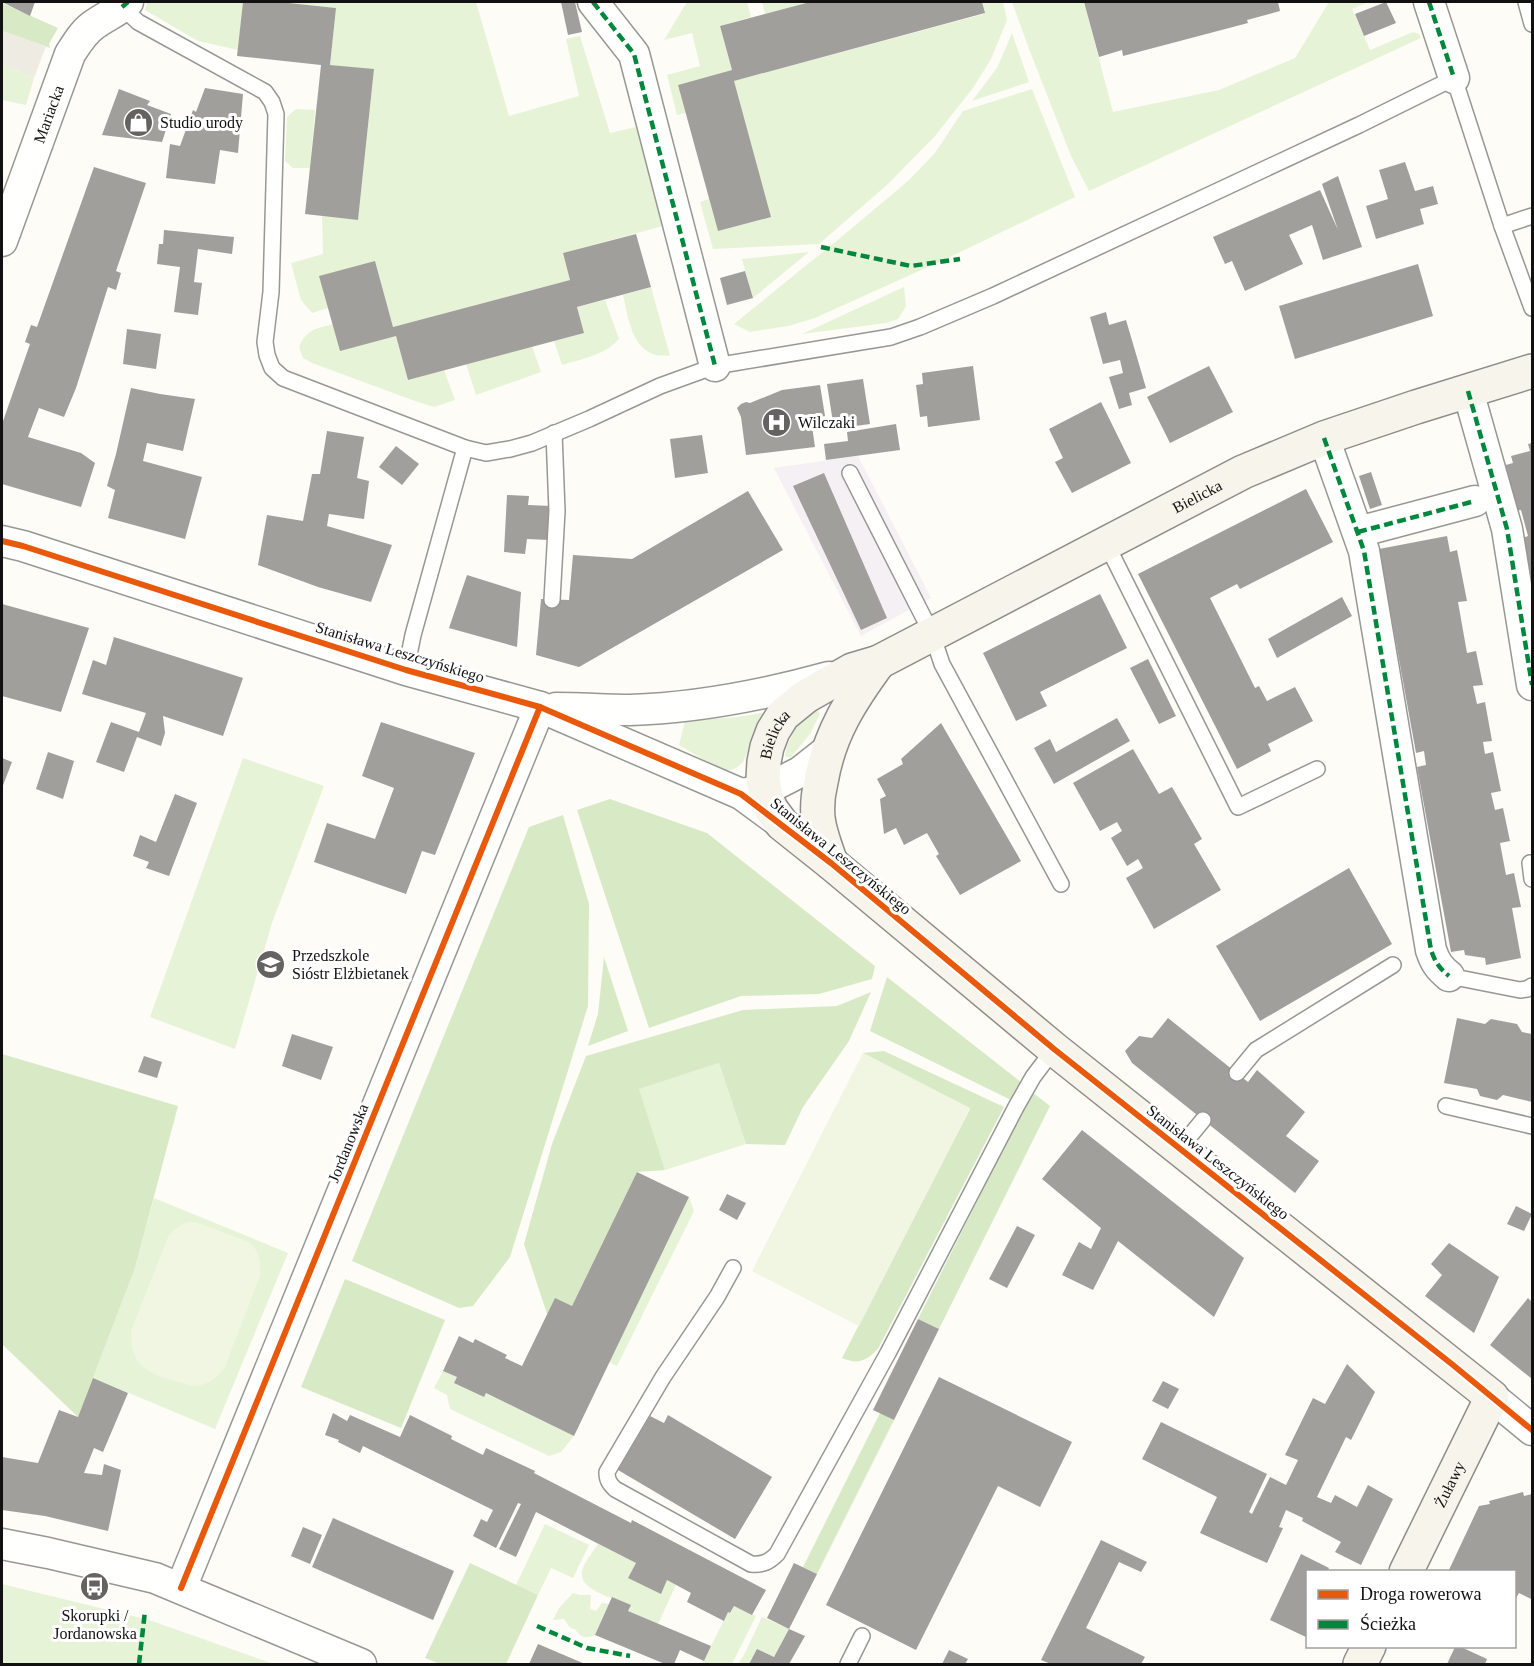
<svg xmlns="http://www.w3.org/2000/svg" width="1534" height="1666" viewBox="0 0 1534 1666" font-family="'Times New Roman',serif">
	<style>
		.industrial { fill: #f5f0f3 }
		.green { fill: #e7f3d7 }
		.forest { fill: #d8eac5 }
		.pitch { fill: #f0f6e1 }
		.plaza { fill: #edebe2 }
		.building { fill: #a19f9c }
		.lines { fill: none; stroke-linecap: round; stroke-linejoin: round }
		.lane-casing { stroke: #979795; stroke-width: 18 }
		.street-casing { stroke: #979795; stroke-width: 33 }
		.secondary-casing { stroke: #8e8d8b; stroke-width: 36 }
		.lane { stroke: #fffffe; stroke-width: 15 }
		.street { stroke: #fffffe; stroke-width: 30 }
		.secondary { stroke: #f6f4eb; stroke-width: 33 }
		.quiet { stroke: #00873e; stroke-width: 4.5; stroke-dasharray: 9 4.5; stroke-linecap: butt }
		.cycleway-casing { stroke: #fff; stroke-width: 10 }
		.cycleway { stroke: #e8590c; stroke-width: 6 }
		.labels { text-anchor: middle; dominant-baseline: central; stroke-width: 6; stroke-linejoin: round; paint-order: stroke }
		.street-label { font-size: 16px; fill: #111; stroke: #fff }
		.poi-label { font-size: 16px; fill: #111; stroke: #fff; text-anchor: start }
	</style>
	<rect width="100%" height="100%" fill="#fdfcf7"/>
	<polygon class="industrial" points="858,456 931,598 861,636 774,468"/>
	<g class="green">
		<polygon points="147,2 243,2 238,50 198,41 145,10"/>
		<polygon points="279,2 476,2 509,116 579,96 566,39 580,36 610,133 636,127 663,226 563,253 570,280 393,327 375,262 320,276 328,308 312,313 301,300 291,263 323,254 322,216 358,220 374,70 330,65 336,8"/>
		<polygon points="687,2 747,2 751,17 720,26 732,70 678,85 686,113 677,115 667,75 700,66 692,33 664,40"/>
		<polygon points="762,2 810,2 765,14"/>
		<polygon points="982,2 1003,2 1007,20 991,59 973,88 935,136 888,184 819,244 713,249 700,202 709,199 718,231 734,81 984,14"/>
		<polygon points="1012,2 1084,2 1113,112 1219,90 1295,58 1329,2 1369,2 1352,9 1370,50 1413,32 1419,34 1421,38 1089,191 1071,156 1029,49"/>
		<polygon points="1012,33 1029,82 972,101 997,68"/>
		<polygon points="2,64 34,78 26,105 2,100"/>
		<polygon points="1032,89 1075,197 950,257 815,318 788,326 750,332 734,324 851,229 909,180 935,153 963,111"/>
		<polygon points="296,109 315,110 310,168 293,168 285,161 287,117"/>
		<polygon points="809,252 753,298 742,259"/>
		<path d="M651 287 670 356C665 355 660 356 656 355 631 348 628 316 623 295Z"/>
		<polygon points="904,287 906,306 898,319 886,323 802,334"/>
		<path d="M605 300 619 339C605 355 582 359 562 365L554 341 584 333 577 307Z"/>
		<path d="M333 324 396 336 408 380 444 370 455 400 434 407 415 401 312 363 303 358 299 347C307 329 315 329 333 324Z"/>
		<polygon points="532,346 541,372 476,395 466,364"/>
		<path d="M813 710 818 711 820 714 810 734 791 757H786L785 755C789 737 797 721 813 710Z"/>
		<path d="M767 712 743 762C738 767 733 771 726 770 716 769 690 751 679 745L685 721 737 717Z"/>
		<polygon points="243,758 324,786 272,923 235,1049 150,1017"/>
		<polygon points="719,1063 746,1144 665,1170 638,1089"/>
		<polygon points="689,1197 694,1211 617,1366 609,1362"/>
		<polygon points="154,1198 288,1253 215,1429 93,1378 135,1268"/>
		<polygon points="443,1371 457,1377 455,1383 484,1397 486,1393 574,1436 561,1452 549,1456 450,1409 447,1395 434,1388"/>
		<polygon points="545,1524 589,1545 573,1578 551,1568 538,1595 516,1585"/>
		<path d="M598 1544 636 1563 628 1578 667 1580 676 1585 658 1624 628 1611 630 1605C617 1599 574 1590 583 1568 586 1560 593 1552 598 1544Z"/>
		<polygon points="2,1584 149,1620 271,1663 270,1664 2,1664"/>
		<path d="M573 1593 580 1595H591L590 1609 596 1611 602 1603 609 1604 595 1635C585 1639 581 1638 575 1629 569 1629 568 1624 564 1619L553 1620 559 1608Z"/>
		<polygon points="734,1606 756,1616 732,1664 702,1664 728,1612 731,1613"/>
		<polygon points="762,1617 789,1629 774,1657 757,1649 749,1664 738,1664 744,1655"/>
	</g>
	<g class="forest">
		<polygon points="2,3 58,28 49,44 50,48 2,31"/>
		<polygon points="610,799 707,833 875,966 872,979 819,994 741,996 649,1028 577,810"/>
		<polygon points="563,815 589,904 588,1006 510,1257 473,1306 459,1308 352,1261 529,827"/>
		<polygon points="604,957 628,1031 588,1046 598,1014"/>
		<polygon points="887,977 1022,1083 1011,1100 870,1031"/>
		<polygon points="871,992 849,1041 803,1107 785,1145 746,1144 719,1063 639,1089 665,1170 637,1172 572,1306 547,1314 524,1244 552,1144 586,1056 743,1010 837,1006"/>
		<path d="M884 1051 1004 1107 878 1349C866 1361 858 1365 842 1358L970 1109 863 1053Z"/>
		<polygon points="2,1054 178,1106 135,1268 78,1417 2,1344"/>
		<polygon points="1032,1092 1050,1106 939,1329 918,1319"/>
		<polygon points="345,1279 445,1320 401,1428 301,1387"/>
		<polygon points="880,1413 894,1420 817,1574 803,1567"/>
		<polygon points="470,1563 538,1595 506,1664 440,1664 425,1658"/>
	</g>
	<g class="pitch">
		<polygon points="863,1053 970,1108 859,1326 752,1271"/>
		<path d="M191 1222 198 1223 249 1242C260 1251 261 1263 260 1276L225 1367C216 1379 205 1387 190 1386 156 1374 130 1374 131 1331L168 1237C175 1228 180 1224 191 1222Z"/>
	</g>
	<polygon class="plaza" points="2,31 46,46 34,78 2,64"/>
	<g class="building">
		<polygon points="2,2 35,2 30,16"/>
		<polygon points="243,2 279,2 336,8 330,65 374,69 358,220 305,214 321,65 237,56"/>
		<polygon points="561,2 575,2 582,32 568,35"/>
		<polygon points="810,2 982,2 985,13 734,81 771,217 718,231 678,85 732,70 720,26"/>
		<polygon points="1084,2 1278,2 1280,11 1247,20 1248,23 1123,56 1122,50 1099,57"/>
		<polygon points="1386,2 1396,23 1364,36 1355,14"/>
		<polygon points="205,88 243,94 238,153 220,150 215,184 166,178 170,144 180,146 193,110 196,112"/>
		<polygon points="119,89 150,101 147,105 171,114 162,142 102,135"/>
		<polygon points="1405,162 1415,191 1433,186 1438,204 1420,209 1424,224 1376,239 1366,206 1388,199 1379,170"/>
		<polygon points="94,167 146,183 116,271 121,273 116,290 108,287 76,388 64,417 39,408 28,437 81,453 95,463 81,507 2,484 2,424 30,344 25,342 31,325 37,327"/>
		<polygon points="1338,176 1362,247 1323,260 1312,225 1289,235 1303,264 1245,291 1232,261 1225,264 1213,237 1320,190 1338,230 1322,184"/>
		<polygon points="164,230 234,237 232,254 198,249 194,282 202,283 198,315 174,312 180,267 157,264 159,244 163,244"/>
		<polygon points="636,234 651,287 577,307 584,333 408,380 396,336 340,351 319,276 375,261 393,327 570,280 563,253"/>
		<polygon points="1418,264 1433,316 1295,359 1279,306"/>
		<polygon points="745,271 753,298 727,305 720,278"/>
		<polygon points="1106,312 1109,325 1126,320 1146,388 1129,393 1132,405 1119,409 1109,377 1123,373 1120,360 1103,364 1090,317"/>
		<polygon points="127,329 161,334 156,369 123,364"/>
		<polygon points="973,366 980,420 928,427 927,416 920,417 916,385 923,384 922,373"/>
		<polygon points="1209,366 1233,412 1170,443 1147,397"/>
		<polygon points="863,379 870,424 834,429 827,384"/>
		<polygon points="820,385 825,416 811,419 815,447 746,455 741,417 737,408 741,404 746,402 750,403 782,390"/>
		<polygon points="131,388 160,394 195,399 183,451 147,443 143,461 202,477 185,539 108,518 115,490 107,486 116,454"/>
		<polygon points="1101,402 1131,463 1072,493 1055,462 1063,458 1049,429"/>
		<polygon points="896,424 900,450 826,460 824,444 848,441 847,432"/>
		<polygon points="327,431 364,437 357,478 369,481 364,519 329,514 327,526 392,545 371,602 318,587 258,565 267,515 303,521 312,474 320,474"/>
		<polygon points="702,435 708,473 675,478 670,439"/>
		<polygon points="1532,443 1532,595 1525,573 1529,572 1520,539 1528,536 1521,510 1513,511 1502,466 1513,463 1511,456 1530,451 1528,444"/>
		<polygon points="396,446 419,464 402,485 379,467"/>
		<polygon points="1371,472 1382,505 1370,509 1359,476"/>
		<polygon points="824,473 887,618 861,630 793,486"/>
		<polygon points="1306,489 1333,542 1240,589 1237,584 1210,598 1255,688 1259,686 1267,701 1295,687 1313,721 1268,744 1271,751 1237,769 1138,574"/>
		<polygon points="748,491 783,550 579,667 536,655 541,599 569,600 573,555 632,559"/>
		<polygon points="507,495 529,496 528,505 551,506 549,540 527,539 525,554 504,552"/>
		<polygon points="1447,536 1450,552 1457,550 1467,601 1458,602 1467,653 1476,651 1483,685 1473,686 1477,704 1485,702 1492,741 1483,742 1485,754 1493,752 1501,791 1491,793 1495,810 1503,808 1510,841 1500,843 1506,875 1514,873 1521,907 1512,908 1521,958 1486,965 1485,958 1465,955 1464,950 1451,952 1417,767 1426,765 1424,751 1416,753 1379,549"/>
		<polygon points="467,575 521,592 517,647 449,628"/>
		<polygon points="1100,594 1127,648 1040,692 1047,706 1016,721 983,653"/>
		<polygon points="1342,597 1352,616 1277,658 1268,639"/>
		<polygon points="2,604 89,628 61,712 2,696"/>
		<polygon points="114,637 243,678 223,736 163,716 165,733 161,746 137,737 124,772 96,762 111,722 139,732 146,713 82,694 93,660 106,665"/>
		<polygon points="1148,659 1176,716 1159,724 1130,668"/>
		<polygon points="1117,718 1130,741 1054,784 1034,748 1050,739 1056,752"/>
		<polygon points="381,722 475,753 435,855 422,851 406,894 314,862 327,823 375,839 394,788 362,776"/>
		<polygon points="941,723 1021,861 960,895 936,856 939,854 927,833 904,845 896,828 884,834 880,799 886,796 877,779 903,764 901,759"/>
		<polygon points="1133,749 1159,794 1172,787 1202,839 1194,844 1221,890 1154,929 1126,878 1143,868 1138,859 1127,866 1111,838 1122,831 1117,822 1100,831 1073,783"/>
		<polygon points="48,752 74,761 63,799 36,789"/>
		<polygon points="2,758 12,762 2,788"/>
		<polygon points="175,794 197,803 169,876 146,868 149,862 133,856 140,835 156,842"/>
		<polygon points="1349,868 1392,944 1260,1021 1216,946"/>
		<polygon points="1168,1018 1248,1082 1257,1070 1305,1112 1286,1136 1319,1161 1295,1193 1132,1063 1125,1051 1139,1036 1152,1038"/>
		<polygon points="1457,1018 1485,1024 1491,1019 1517,1024 1522,1032 1532,1034 1532,1102 1503,1095 1497,1100 1480,1096 1477,1089 1444,1083"/>
		<polygon points="292,1034 333,1047 321,1080 282,1066"/>
		<polygon points="144,1056 162,1062 157,1078 138,1072"/>
		<polygon points="1082,1130 1244,1258 1214,1317 1118,1241 1093,1290 1062,1275 1079,1242 1091,1249 1101,1228 1042,1179"/>
		<polygon points="637,1172 689,1197 574,1436 486,1393 484,1397 454,1383 457,1377 443,1371 459,1336 473,1343 475,1339 507,1355 505,1358 522,1366 555,1298 572,1306"/>
		<polygon points="727,1194 746,1203 737,1220 719,1210"/>
		<polygon points="1516,1206 1532,1214 1524,1231 1507,1224"/>
		<polygon points="1017,1226 1035,1235 1007,1288 989,1279"/>
		<polygon points="1449,1243 1499,1277 1474,1333 1425,1296 1442,1275 1431,1264"/>
		<polygon points="1528,1298 1532,1302 1532,1379 1490,1345"/>
		<polygon points="918,1319 939,1329 894,1420 873,1410"/>
		<polygon points="1347,1364 1375,1392 1351,1440 1346,1437 1317,1497 1331,1503 1335,1495 1357,1507 1368,1485 1393,1499 1361,1565 1335,1552 1341,1542 1302,1521 1303,1518 1286,1510 1279,1527 1283,1528 1267,1563 1200,1533 1217,1497 1142,1459 1161,1422 1267,1474 1249,1512 1252,1514 1270,1477 1286,1485 1298,1460 1285,1455 1313,1398 1325,1404"/>
		<polygon points="939,1377 1072,1442 1040,1507 998,1486 916,1650 826,1605"/>
		<polygon points="93,1378 128,1393 103,1452 94,1448 84,1473 102,1475 104,1464 121,1470 108,1531 45,1516 2,1510 2,1457 38,1463 59,1410 78,1417"/>
		<polygon points="1163,1381 1179,1389 1168,1409 1152,1401"/>
		<polygon points="333,1413 347,1421 350,1415 400,1437 410,1415 452,1436 451,1439 483,1455 486,1448 535,1471 534,1473 631,1523 632,1520 766,1590 752,1615 734,1606 730,1613 728,1612 724,1621 687,1602 691,1593 667,1580 661,1594 628,1578 636,1563 536,1512 516,1557 499,1549 521,1504 518,1503 496,1548 473,1536 481,1519 487,1522 493,1510 363,1446 360,1453 338,1442 339,1440 325,1435"/>
		<polygon points="668,1415 772,1477 735,1539 618,1470 650,1416 664,1423"/>
		<polygon points="1523,1492 1524,1496 1532,1494 1532,1597 1531,1599 1519,1593 1515,1600 1514,1572 1448,1572 1479,1506 1490,1504 1489,1501"/>
		<polygon points="333,1518 454,1571 433,1620 312,1567"/>
		<polygon points="303,1527 322,1535 310,1564 291,1556"/>
		<polygon points="1101,1540 1147,1562 1141,1572 1119,1562 1086,1628 1145,1657 1141,1664 1051,1664 1041,1660"/>
		<polygon points="1301,1554 1329,1568 1327,1572 1308,1572 1308,1638 1270,1620"/>
		<polygon points="794,1563 817,1574 789,1629 767,1618"/>
		<polygon points="612,1597 631,1605 628,1611 711,1646 704,1661 680,1650 674,1664 665,1664 595,1635"/>
		<polygon points="789,1629 805,1636 789,1664 749,1664 757,1649 774,1657"/>
		<polygon points="538,1644 585,1664 529,1664"/>
		<polygon points="1455,1647 1461,1647 1487,1659 1485,1664 1447,1664"/>
		<polygon points="949,1650 968,1659 965,1664 942,1664"/>
	</g>
	<g class="lines">
		<defs>
			<g id="lane">
				<polyline points="1526,2 1532,24"/>
				<polyline points="122,7 138,22 265,92 272,102 276,114 271,292 265,342 267,355 272,368 283,378 465,448 486,453 510,449 532,443 589,419 660,386 715,366 891,337 920,327 993,296 1359,125 1454,78 1502,226 1532,308"/>
				<polyline points="1502,226 1532,216"/>
				<polyline points="850,473 932,634 942,664 1061,884"/>
				<polyline points="1106,543 1238,807 1317,769"/>
				<polyline points="552,600 557,511 554,433"/>
				<polyline points="406,670 413,635 465,448"/>
				<polyline points="1530,863 1532,879"/>
				<polyline points="1449,976 1520,990 1527,989 1532,986"/>
				<polyline points="1237,1073 1256,1050 1393,965"/>
				<polyline points="1446,1106 1532,1126"/>
				<polyline points="1180,1148 1203,1120"/>
				<path d="M733 1268 717 1297 663 1377 607 1472C607 1480 609 1483 615 1489L751 1564C763 1565 769 1562 777 1554L888 1353 1016 1107 1033 1077 1054 1049"/>
				<polyline points="848,1664 862,1636"/>
			</g>
			<g id="street">
				<polyline points="593,2 634,54 715,366"/>
				<polyline points="1429,2 1454,78"/>
				<path id="s1" d="M2 241 70 54C77 43 84 31 95 24 106 16 119 11 128 2"/>
				<polyline points="1468,391 1507,529 1532,685"/>
				<path d="M1324 438 1364 551 1431 950C1435 962 1439 968 1449 976"/>
				<polyline points="1358,532 1475,501"/>
				<polyline points="2,541 23,546 406,670 540,707 741,794 782,824"/>
				<path d="M556 708C581 708 606 710 630 710 698 708 764 695 829 677"/>
				<polyline points="741,794 765,790 800,772 828,750"/>
				<polyline points="1492,1397 1532,1430"/>
				<polyline points="2,1544 48,1553 155,1578 361,1664"/>
				<polyline points="181,1588 540,707"/>
			</g>
			<g id="secondary">
				<path d="M831 863C826 848 820 834 818 818 817 806 818 794 821 782 829 734 851 700 879 662"/>
				<path id="s2" d="M1406 1572 1492 1397 1054 1049 831 863 782 824 771 809 766 797 763 778 764 762 767 747 773 731 783 715 805 697 852 670 879 662 1243 472 1324 438 1416 407 1532 371"/>
				<polyline points="1360,1664 1369,1646"/>
			</g>
		</defs>
		<use href="#lane" class="lane-casing"/>
		<use href="#street" class="street-casing"/>
		<use href="#secondary" class="secondary-casing"/>
		<use href="#lane" class="lane"/>
		<use href="#street" class="street"/>
		<use href="#secondary" class="secondary"/>
		<g class="quiet">
			<polyline points="593,2 634,54 715,366"/>
			<polyline points="1429,2 1454,78"/>
			<polyline points="122,7 128,2"/>
			<polyline points="821,247 911,266 960,259"/>
			<polyline points="1468,391 1507,529 1532,685"/>
			<path d="M1324 438 1364 551 1431 950C1435 962 1439 968 1449 976"/>
			<polyline points="1358,532 1475,501"/>
			<polyline points="537,1626 587,1648 630,1656"/>
			<polyline points="139,1664 145,1611"/>
		</g>
		<defs>
			<g id="cycleway">
				<polyline points="2,541 23,546 406,670 540,707 741,794 831,863 1054,1049 1453,1365 1532,1430"/>
				<polyline points="181,1588 540,707"/>
			</g>
		</defs>
		<use href="#cycleway" class="cycleway-casing"/>
		<use href="#cycleway" class="cycleway"/>
	</g>
	<defs>
		<symbol id="shop-disc" viewBox="-11 -11 22 22"><circle r="9.5" fill="#646362" stroke="#fff"/><path d="M-5-2.5h2.3a2.7 3.5 0 0 1 5.4 0H5L5.5 6h-11ZM-1.5-2.5h3a1.5 2.3 0 0 0-3 0Z" fill="#fff"/></symbol>
		<symbol id="hospital-disc" viewBox="-11 -11 22 22"><circle r="9.5" fill="#646362" stroke="#fff"/><path d="M-5-5h3v3.5h4V-5h3V5h-3V1.5h-4V5h-3Z" fill="#fff"/></symbol>
		<symbol id="school-disc" viewBox="-11 -11 22 22"><circle r="9.5" fill="#646362" stroke="#fff"/><path d="M0-5L7-2L0 1L-7-2ZM-4 1L0 2.5L4 1V4Q0 6-4 4Z" fill="#fff"/></symbol>
		<symbol id="bus-disc" viewBox="-11 -11 22 22"><circle r="9.5" fill="#646362" stroke="#fff"/><path d="M-5-6H5V4H4V6H2V4H-2V6H-4V4H-5ZM-3.5-4V0h7V-4ZM-3.5 1.2v1.5H-2V1.2ZM2 1.2v1.5H3.5V1.2Z" fill="#fff"/></symbol>
	</defs>
	<g fill-rule="evenodd">
		<use href="#shop-disc" x="122" y="106" width="33" height="33"/>
		<use href="#hospital-disc" x="760" y="406" width="33" height="33"/>
		<use href="#school-disc" x="254" y="948" width="33" height="33"/>
		<use href="#bus-disc" x="78" y="1570" width="33" height="33"/>
	</g>
	<g class="labels">
		<g class="street-label">
			<text stroke="none"><textPath href="#s1" startOffset="135">Mariacka</textPath></text>
			<text stroke="none"><textPath href="#s2" startOffset="1695">Bielicka</textPath></text>
			<text transform="translate(400 652) rotate(17)">Stanisława Leszczyńskiego</text>
			<text stroke="none"><textPath href="#s2" startOffset="1204">Bielicka</textPath></text>
			<text transform="translate(841 856) rotate(39)">Stanisława Leszczyńskiego</text>
			<text transform="translate(348 1143) rotate(-68)">Jordanowska</text>
			<text transform="translate(1218 1162) rotate(38)">Stanisława Leszczyńskiego</text>
			<text stroke="none"><textPath href="#s2" startOffset="98">Żuławy</textPath></text>
		</g>
		<g class="poi-label">
			<text x="160" y="122">Studio urody</text>
			<text x="798" y="422">Wilczaki</text>
			<text x="292" y="955">Przedszkole<tspan x="292" dy="18">Sióstr Elżbietanek</tspan></text>
			<text x="95" y="1615" text-anchor="middle">Skorupki /<tspan x="95" dy="18">Jordanowska</tspan></text>
		</g>
	</g>
	<rect width="1534" height="1666" fill="none" stroke="#111111" stroke-width="6"/>
	<rect x="1306" y="1570" width="210" height="78" fill="#ffffff" stroke="#a0a0a0" stroke-width="1.5"/>
	<rect x="1318" y="1590" width="30" height="9" fill="#e8590c" stroke="#a0a0a0" stroke-width="1.5"/>
	<text x="1360" y="1600" font-size="18" fill="#111111">Droga rowerowa</text>
	<rect x="1318" y="1620" width="30" height="9" fill="#00873e" stroke="#a0a0a0" stroke-width="1.5"/>
	<text x="1360" y="1630" font-size="18" fill="#111111">Ścieżka</text>
</svg>
